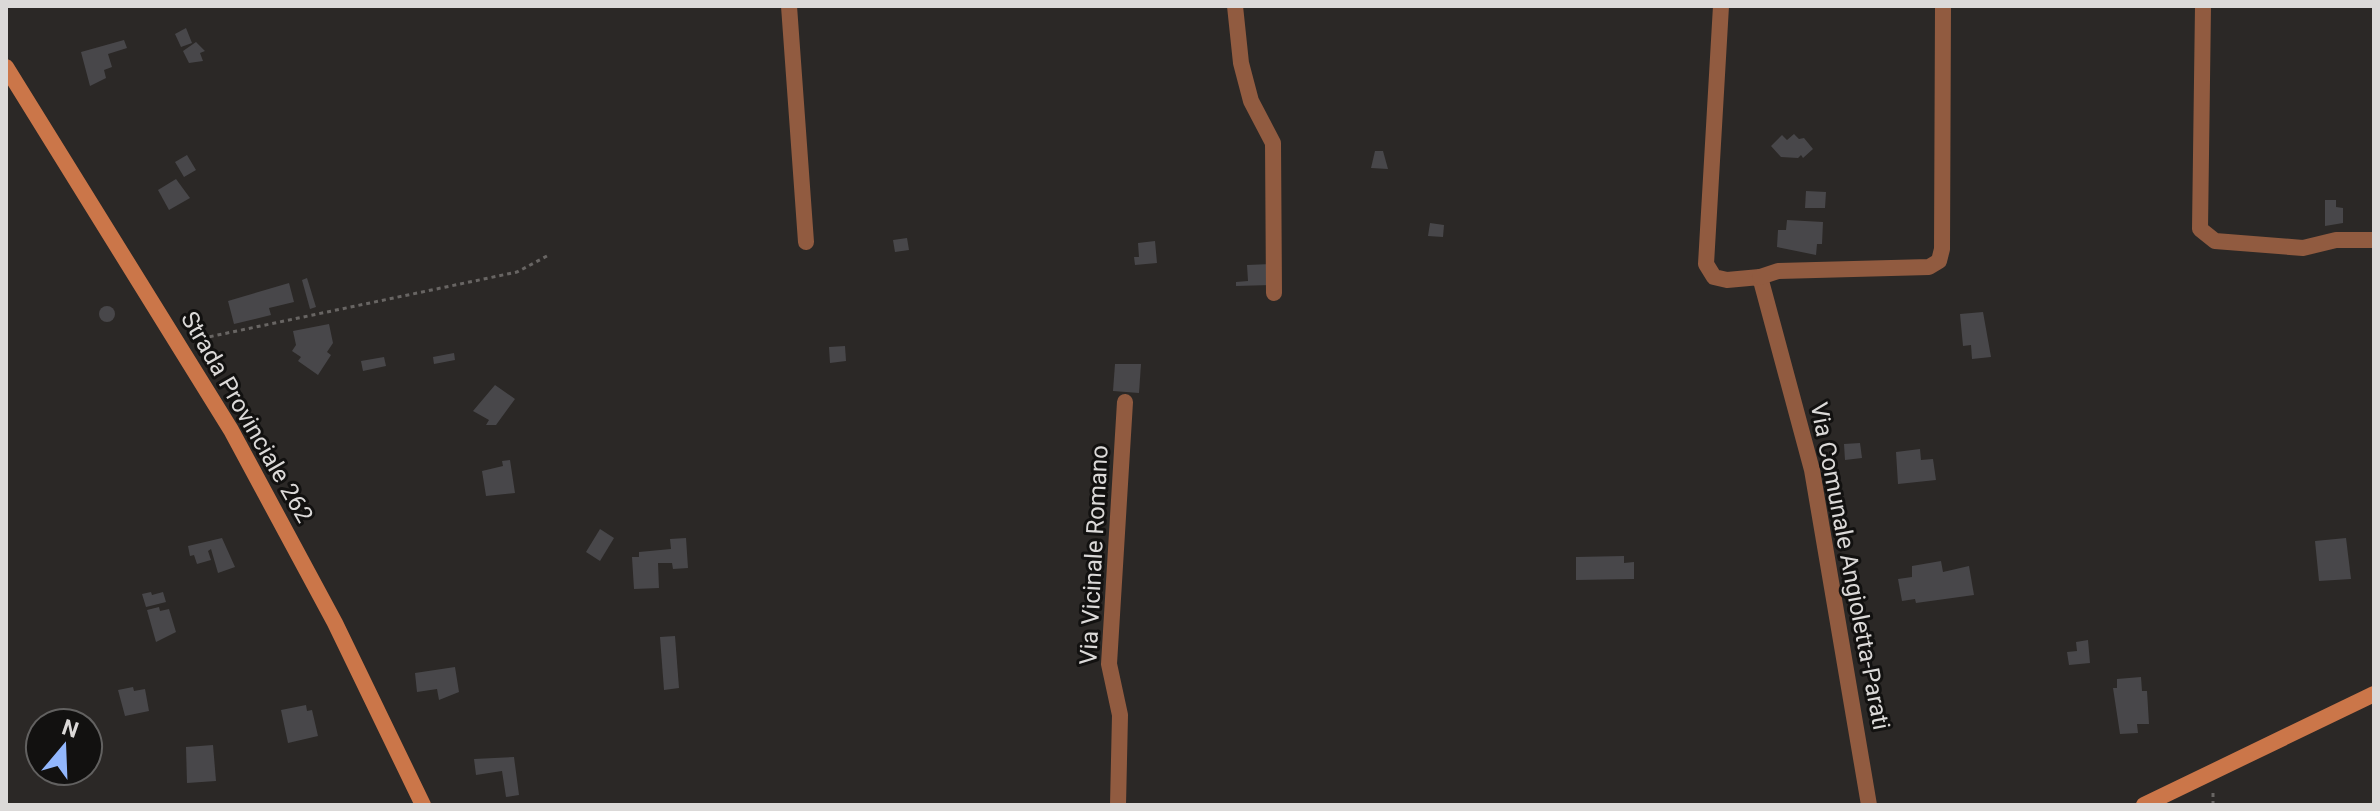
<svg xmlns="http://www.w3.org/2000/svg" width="2380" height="811" viewBox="0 0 2380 811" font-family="Roboto,sans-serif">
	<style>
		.building { fill: #48474a }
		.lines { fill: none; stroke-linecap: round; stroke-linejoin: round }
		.path { stroke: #686563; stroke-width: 3; stroke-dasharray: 4 4; stroke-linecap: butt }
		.street { stroke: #915b40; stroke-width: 16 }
		.secondary { stroke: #cb7649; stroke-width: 16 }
		.labels { text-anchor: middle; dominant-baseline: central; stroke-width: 6; stroke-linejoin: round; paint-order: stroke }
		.street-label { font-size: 24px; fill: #dbd9d8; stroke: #121110 }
	</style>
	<rect width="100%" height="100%" fill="#2b2826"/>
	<g class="building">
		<polygon points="186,28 192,43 181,47 175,34"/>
		<polygon points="124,40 127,48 108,54 112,67 104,70 106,78 90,86 81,52"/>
		<polygon points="196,42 205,51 200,53 203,61 189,63 183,51"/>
		<polygon points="1794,134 1799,139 1804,138 1813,149 1803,158 1801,155 1798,158 1781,157 1771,146 1782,135 1787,140"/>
		<polygon points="1375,151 1383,151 1388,169 1371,168"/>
		<polygon points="187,155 196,170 184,177 175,162"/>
		<polygon points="176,179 190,198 169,210 158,190"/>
		<polygon points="1806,191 1826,192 1825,208 1805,208"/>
		<polygon points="2325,200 2336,200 2336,207 2343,208 2343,223 2325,226"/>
		<polygon points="1787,220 1823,222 1822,244 1817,244 1816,255 1777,247 1778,230 1786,230"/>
		<polygon points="1430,223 1444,225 1443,237 1428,236"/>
		<polygon points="907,238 909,250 895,252 893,240"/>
		<polygon points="1155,241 1157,263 1135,265 1134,257 1139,257 1138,243"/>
		<polygon points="1271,264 1271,285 1236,286 1236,282 1248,281 1247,265"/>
		<polygon points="307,278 316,307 310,309 302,280"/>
		<polygon points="289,283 294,302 269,308 271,315 234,324 228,301"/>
		<circle cx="107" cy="314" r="8"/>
		<polygon points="1983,312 1991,357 1972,359 1971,345 1963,346 1960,314"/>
		<polygon points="329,324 333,343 327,352 331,355 318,375 298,361 301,357 292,351 296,345 293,331"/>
		<polygon points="845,346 846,361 830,363 829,347"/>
		<polygon points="454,353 455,360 434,364 433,357"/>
		<polygon points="384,357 386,366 363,371 361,361"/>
		<polygon points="1115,364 1141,364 1139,393 1113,391"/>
		<polygon points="495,385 515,399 496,425 486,425 489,420 473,411"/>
		<polygon points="1860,443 1862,458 1845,460 1844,444"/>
		<polygon points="1920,449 1921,460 1933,459 1936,480 1898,484 1896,452"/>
		<polygon points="510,460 515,493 486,496 482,471 503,466 502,461"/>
		<polygon points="600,529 614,538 600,561 586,552"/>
		<polygon points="222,538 235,567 218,573 211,549 208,551 211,560 197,564 194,555 190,556 188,546"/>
		<polygon points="686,538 688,568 673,569 672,563 658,563 659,588 634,589 632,557 639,557 639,552 671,549 670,539"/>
		<polygon points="2346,538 2351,579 2319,581 2315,541"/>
		<polygon points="1624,556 1624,563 1634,562 1634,579 1576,580 1576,557"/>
		<polygon points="1941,561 1943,572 1969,566 1974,595 1916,603 1915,599 1902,601 1898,579 1912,577 1912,566"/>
		<polygon points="151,592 152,595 163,592 166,602 146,607 142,594"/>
		<polygon points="159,607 160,611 169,609 176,632 156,642 147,610"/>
		<polygon points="675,636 679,688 664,690 660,637"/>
		<polygon points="2088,640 2090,663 2069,665 2067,652 2077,651 2076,642"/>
		<polygon points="455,667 459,692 439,700 437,689 417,692 415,673"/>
		<polygon points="2141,677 2142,691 2147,691 2149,724 2137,724 2138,733 2120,734 2113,688 2117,688 2117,679"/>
		<polygon points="133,687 134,691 145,689 149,711 125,716 118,690"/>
		<polygon points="306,705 307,711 312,710 318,736 288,743 281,710"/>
		<polygon points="213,745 216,781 187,783 186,747"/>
		<polygon points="514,757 519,795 506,797 502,771 476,775 474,759"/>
	</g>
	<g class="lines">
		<g class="path">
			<polyline points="194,340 517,272 547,256"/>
			<polyline points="2213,805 2213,791"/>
		</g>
		<g class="street">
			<polyline points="789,6 806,242"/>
			<polyline points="1235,6 1241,63 1251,101 1273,143 1274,293"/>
			<polyline points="1721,6 1706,264 1714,277 1727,280 1760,277 1812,470 1869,805"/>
			<polyline points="2203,6 2200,229 2215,241 2303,248 2336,240 2374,240"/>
			<polyline points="1760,277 1778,271 1929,267 1939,261 1942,249 1943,6"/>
			<polyline points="1118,805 1120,715 1109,664 1125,402"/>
		</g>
		<g class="secondary">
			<polyline points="6,67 231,430 335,623 423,805"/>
			<polyline points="2144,805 2374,694"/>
		</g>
	</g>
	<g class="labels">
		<g class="street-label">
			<text transform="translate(247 417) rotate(60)">Strada Provinciale 262</text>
			<text transform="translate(1094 555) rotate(-87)">Via Vicinale Romano</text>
			<text transform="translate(1850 566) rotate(79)">Via Comunale Angioletta-Parati</text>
		</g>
	</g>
	<rect width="2380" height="811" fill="none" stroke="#dbd9d8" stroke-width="16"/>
	<g transform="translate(64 747) rotate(19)"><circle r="38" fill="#121110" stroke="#626160" stroke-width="2"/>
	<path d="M0-6L14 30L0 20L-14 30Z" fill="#92b7fd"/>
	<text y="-12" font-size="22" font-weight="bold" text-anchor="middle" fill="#dbd9d8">N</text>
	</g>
</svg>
